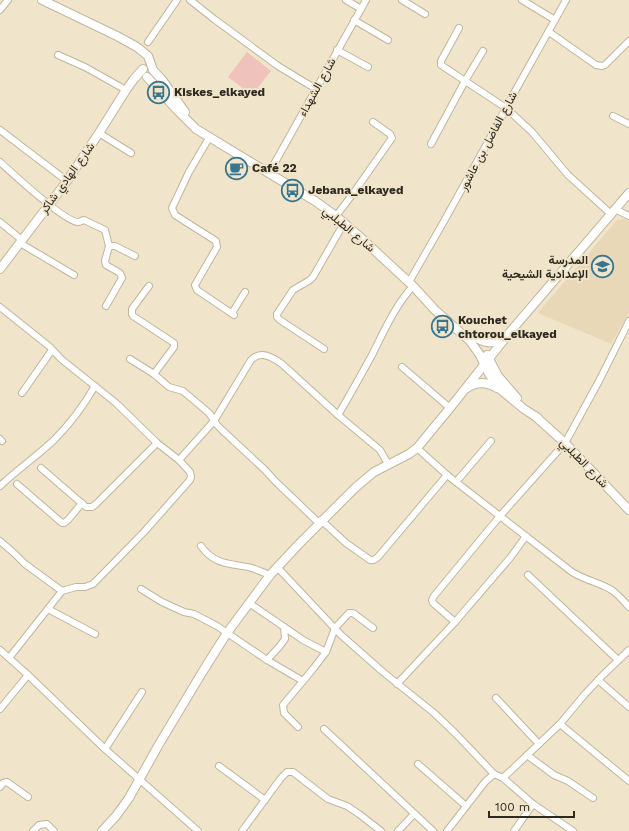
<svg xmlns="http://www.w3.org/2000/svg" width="629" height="831" viewBox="0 0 629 831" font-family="'Work Sans',Vazirmatn,sans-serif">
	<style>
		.built { fill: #e8d8b8 }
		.green { fill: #efc2bb }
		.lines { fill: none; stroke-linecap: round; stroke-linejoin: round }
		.minor-casing { stroke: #c1b59c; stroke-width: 8 }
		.tertiary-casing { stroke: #c1b59c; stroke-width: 10 }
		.minor { stroke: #fff; stroke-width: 6 }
		.tertiary { stroke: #fff; stroke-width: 8 }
		.labels { text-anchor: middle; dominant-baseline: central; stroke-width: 4; stroke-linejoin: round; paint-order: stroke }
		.street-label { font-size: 12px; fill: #2f2a20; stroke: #f0e4ca }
		.poi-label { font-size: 12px; font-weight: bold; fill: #2f2a20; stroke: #f0e4ca; text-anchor: start }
	</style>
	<rect width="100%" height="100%" fill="#f0e4ca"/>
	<polygon class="built" points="625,219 629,221 629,312 611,344 538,313 617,220"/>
	<polygon class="green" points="247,52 271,71 252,95 228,77"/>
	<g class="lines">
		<defs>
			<g id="minor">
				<polyline points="190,0 214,19 278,66 316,89"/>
				<polyline points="346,0 361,9"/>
				<polyline points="402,0 425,14"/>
				<polyline points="522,0 555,20"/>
				<polyline points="0,10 8,0"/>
				<polyline points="354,20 388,40"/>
				<polyline points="459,28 441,61 441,65 506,108 532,132 568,175 611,214"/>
				<polyline points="549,32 596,65 602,66 605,65 629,41"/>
				<polyline points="148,42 177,0"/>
				<polyline points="337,50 368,67"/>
				<polyline points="58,55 85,67 126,90"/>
				<polyline points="613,116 629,124"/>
				<polyline points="0,130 67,181"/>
				<polyline points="99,133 131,153"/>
				<polyline points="209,138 189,172 172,208 175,215 216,241 217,247 195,285 197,290 234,315"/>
				<polyline points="431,144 465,81 483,51"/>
				<path d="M0 162C12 173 65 222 78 222 80 222 83 220 84 220L105 230 109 246 105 261 106 265 120 273 122 278 106 306"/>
				<polyline points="269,173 366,0"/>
				<polyline points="615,209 629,216"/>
				<polyline points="336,216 352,195 392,138 390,134 373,122"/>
				<polyline points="0,222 22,240"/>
				<polyline points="20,243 74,275"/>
				<polyline points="109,246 115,246 135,256"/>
				<polyline points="409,282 443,223 494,131 509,102 566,0"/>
				<polyline points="149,286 132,309 132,314 133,316 174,343 174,347 154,374"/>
				<polyline points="0,307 50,347 61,359 116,403 157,443 179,460 190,472 191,477 190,480 144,532 93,584 85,587 76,587 62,591 9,658"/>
				<polyline points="232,313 245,292"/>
				<polyline points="324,349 280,320 277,317 277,314 293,290 310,280 313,277 344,223"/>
				<polyline points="130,359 154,374 169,387 183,391 209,413 217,425 222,430 265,470 276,482 319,523"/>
				<polyline points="402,367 450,408"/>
				<polyline points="22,393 52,350"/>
				<path d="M338 415C350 395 361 375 372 355 384 331 395 306 413 286"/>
				<polyline points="0,439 2,441"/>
				<path d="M417 448 447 475 572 572C585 580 597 582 610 589 617 593 623 600 629 607"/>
				<path d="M179 460 214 421 251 360C261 350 272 357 282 364L338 415 380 450 388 464"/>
				<polyline points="41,468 86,507 92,507 96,504 157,443"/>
				<polyline points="456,482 491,441"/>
				<polyline points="17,484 62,523 64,523 68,520 82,503"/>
				<path d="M0 486C17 470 37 456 54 440 70 424 84 405 95 386"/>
				<path d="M321 520 346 543 370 560C374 561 375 559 378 557L447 475"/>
				<polyline points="0,541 15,554 25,564 62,591"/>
				<path d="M201 546C215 566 231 563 252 568 258 570 264 573 270 575"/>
				<polyline points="277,567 341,635 383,672 434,713 455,733 494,774 503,778 533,804 573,831"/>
				<polyline points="528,575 618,660"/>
				<polyline points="141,589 162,602 184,612 194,614 217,626 267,660 303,681"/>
				<polyline points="249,603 303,640 326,652"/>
				<polyline points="48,609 95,634"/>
				<polyline points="455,622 433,603 432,600 434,596 500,516 565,443 599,381 629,321"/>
				<polyline points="0,650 28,675 105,749 198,831"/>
				<polyline points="267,660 279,647 285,639 284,627"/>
				<polyline points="598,680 629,707"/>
				<polyline points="397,684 455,622 510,558 526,536"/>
				<polyline points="496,698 539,744"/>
				<polyline points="0,709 28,675"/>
				<polyline points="560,724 629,781"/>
				<polyline points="298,727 284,713 283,705 313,669 326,652 335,628 349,613 353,613 373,628"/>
				<polyline points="324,729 433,831"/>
				<polyline points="105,749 142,692"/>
				<polyline points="527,755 554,775 568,781 593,798"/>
				<polyline points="418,764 466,806"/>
				<polyline points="219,766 265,800"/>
				<polyline points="503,778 560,724 585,694 603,675 629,650"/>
				<polyline points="0,787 3,783 7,782 28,797"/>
				<polyline points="33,831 39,825 47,824 54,831"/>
				<polyline points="242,831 281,778 287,772 293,772 328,799 347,806 359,814 381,831"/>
				<polyline points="398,831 414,814"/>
				<polyline points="447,831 485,782 494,774"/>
				<polyline points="514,831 533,804"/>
			</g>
			<g id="tertiary">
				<polyline points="42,0 117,36 137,47 148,56 152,67"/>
				<polyline points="153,70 163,81 185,112"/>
				<polyline points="147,77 177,110 196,129 315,201 336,216 360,237 413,286 435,310 470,341 480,355 489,374 501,390 524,409 538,418"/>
				<polyline points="0,269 67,181 99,133 126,90 134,79 143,69"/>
				<path d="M472 335C485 344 491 345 504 337"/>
				<polyline points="487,355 498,376 517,398"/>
				<path d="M467 388C477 381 487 382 497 388"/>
				<polyline points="535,416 565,443 629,510"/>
				<polyline points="102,831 116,816 129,798 158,746 203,671 227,633 270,575 299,544 355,488 374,472 409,454 417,448 450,408 510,332 629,193"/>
			</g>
		</defs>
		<use href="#minor" class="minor-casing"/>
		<use href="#tertiary" class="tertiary-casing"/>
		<use href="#minor" class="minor"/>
		<use href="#tertiary" class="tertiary"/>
	</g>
	<defs>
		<symbol id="bus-ring" viewBox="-11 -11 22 22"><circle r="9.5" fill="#f0e4ca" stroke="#39758c" stroke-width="1.5"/><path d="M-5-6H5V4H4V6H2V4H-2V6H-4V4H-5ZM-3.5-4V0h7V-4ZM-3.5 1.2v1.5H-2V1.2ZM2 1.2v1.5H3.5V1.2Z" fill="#39758c"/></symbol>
		<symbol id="cafe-ring" viewBox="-11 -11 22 22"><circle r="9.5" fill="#f0e4ca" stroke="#39758c" stroke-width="1.5"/><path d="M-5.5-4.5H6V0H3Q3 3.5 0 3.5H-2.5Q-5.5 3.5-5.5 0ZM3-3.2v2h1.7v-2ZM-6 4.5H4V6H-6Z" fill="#39758c"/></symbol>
		<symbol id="school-ring" viewBox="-11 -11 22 22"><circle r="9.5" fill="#f0e4ca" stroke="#39758c" stroke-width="1.5"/><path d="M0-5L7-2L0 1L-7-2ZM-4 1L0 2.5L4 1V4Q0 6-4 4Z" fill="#39758c"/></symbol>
	</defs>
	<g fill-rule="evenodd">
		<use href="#bus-ring" x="146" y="80" width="25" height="25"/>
		<use href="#cafe-ring" x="224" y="156" width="25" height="25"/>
		<use href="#bus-ring" x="280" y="178" width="25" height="25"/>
		<use href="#school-ring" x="590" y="254" width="25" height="25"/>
		<use href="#bus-ring" x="430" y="314" width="25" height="25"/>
	</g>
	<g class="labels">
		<g class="street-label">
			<text transform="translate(317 87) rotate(-61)">شارع الشهداء</text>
			<text transform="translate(488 141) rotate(-62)">شارع الفاضل بن عاشور</text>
			<text transform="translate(67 178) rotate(-54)">شارع الهادي شاكر</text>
			<text transform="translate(349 229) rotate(40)">شارع الطبلبي</text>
			<text transform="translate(584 463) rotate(46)">شارع الطبلبي</text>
		</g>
		<g class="poi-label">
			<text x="174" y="92">Kiskes_elkayed</text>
			<text x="252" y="168">Café 22</text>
			<text x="308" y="190">Jebana_elkayed</text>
			<text x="588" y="260" text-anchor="end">المدرسة<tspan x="588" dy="14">الإعدادية الشيحية</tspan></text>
			<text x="458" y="320">Kouchet<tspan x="458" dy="14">chtorou_elkayed</tspan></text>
		</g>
	</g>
	<path d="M489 811v6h85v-6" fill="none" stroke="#2f2a20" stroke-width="2"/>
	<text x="495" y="811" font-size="12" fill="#2f2a20" stroke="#f0e4ca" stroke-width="3" paint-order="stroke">100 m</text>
</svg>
